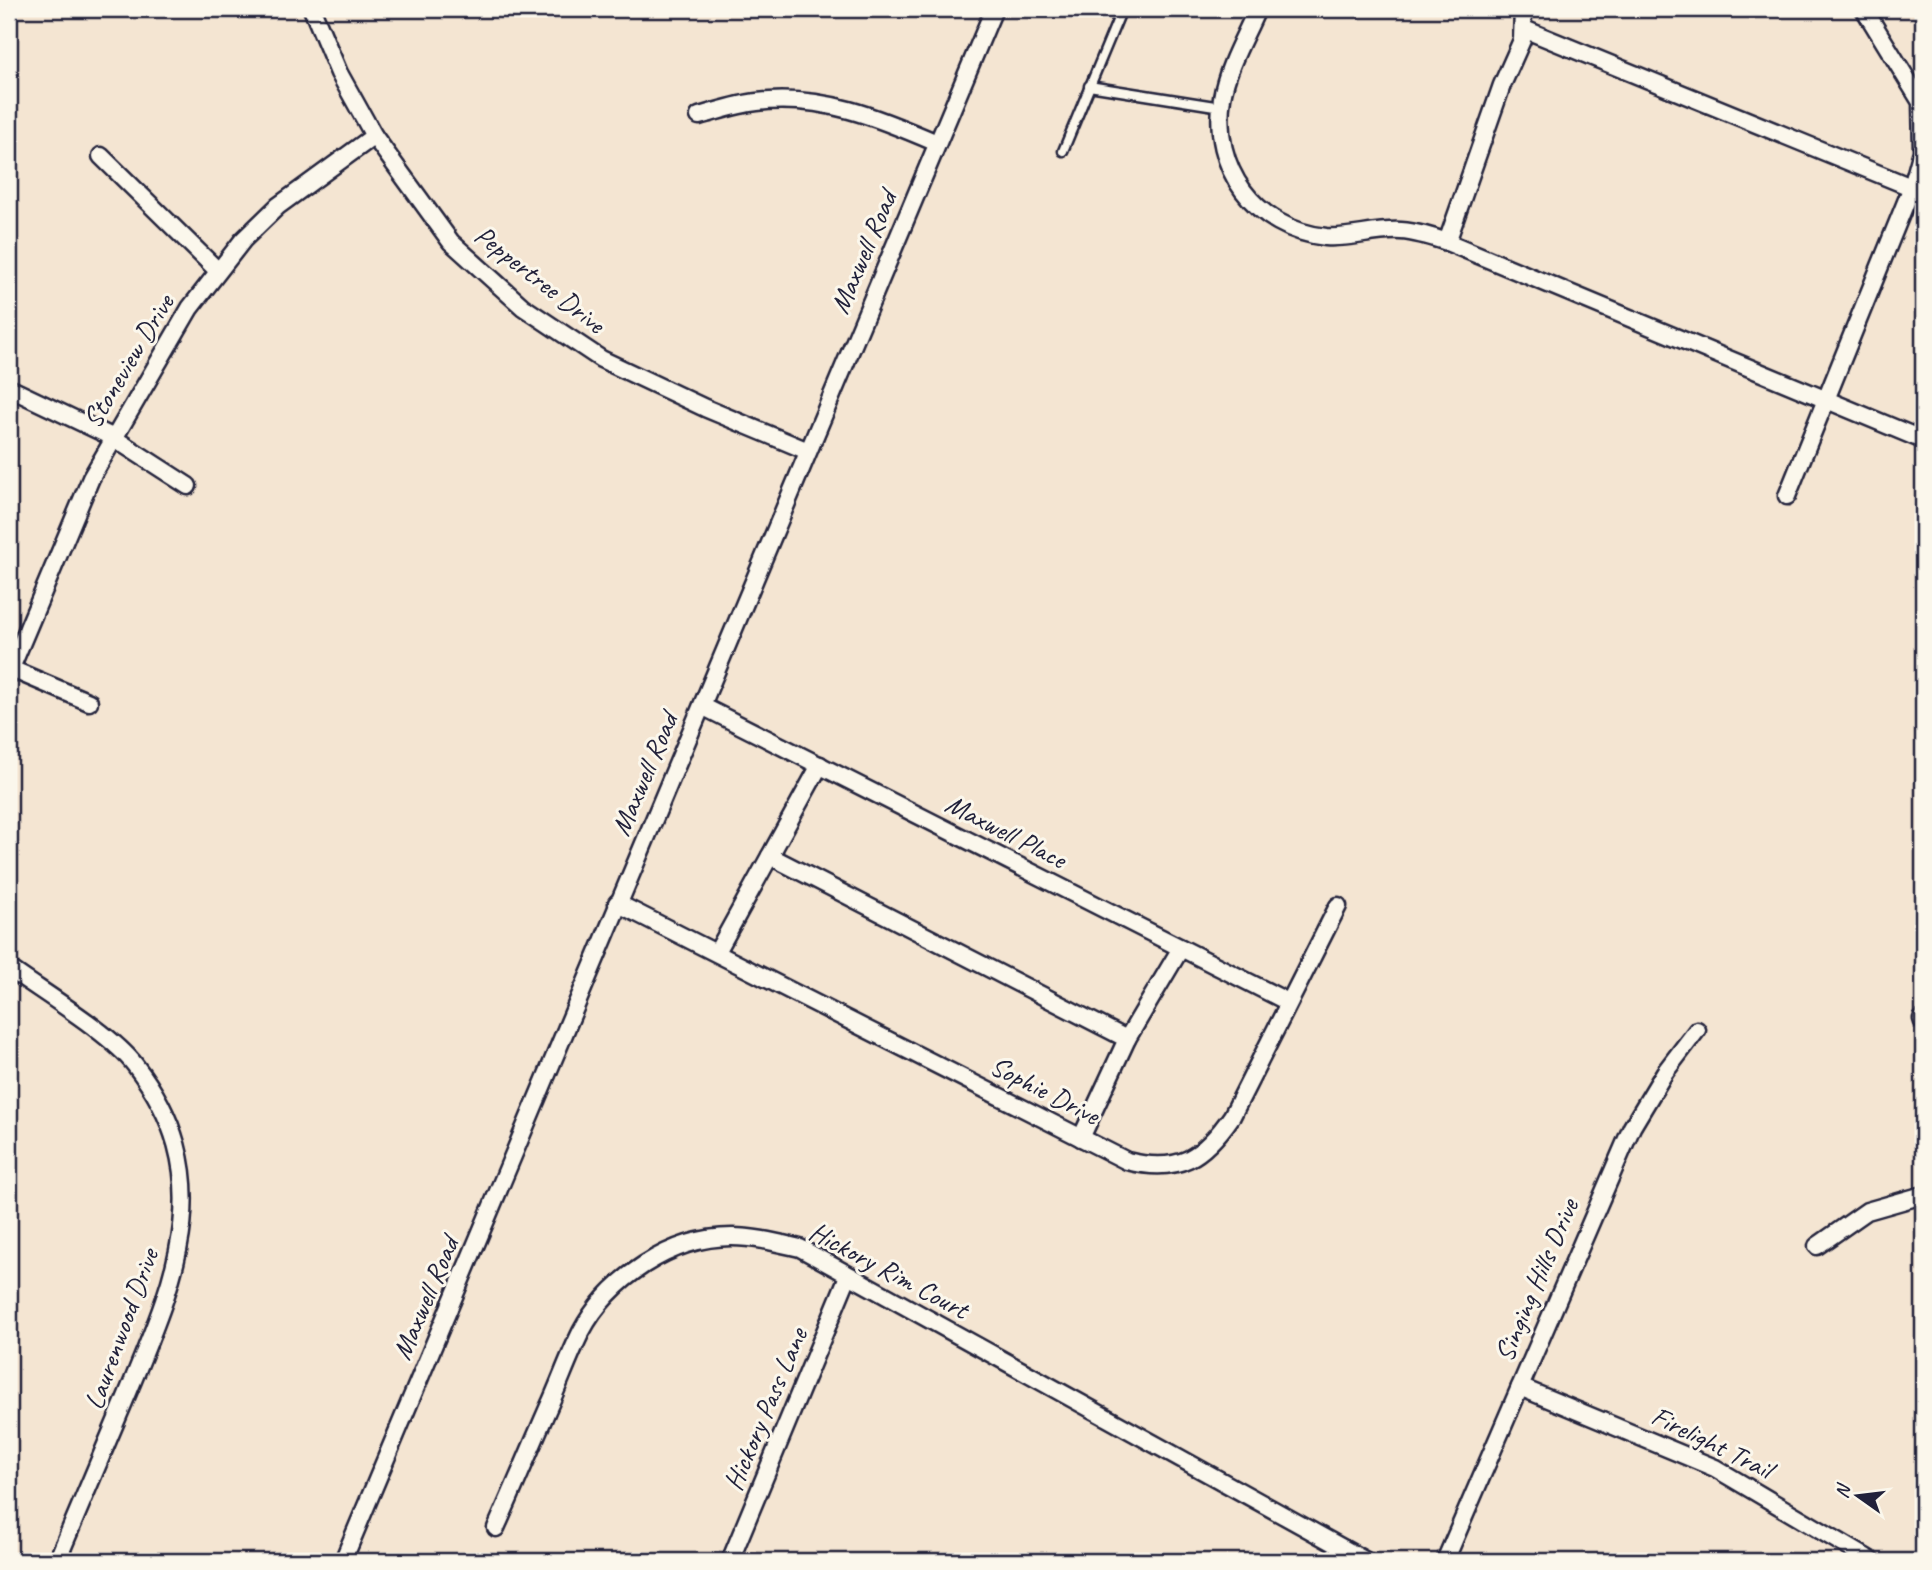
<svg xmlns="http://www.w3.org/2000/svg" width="1932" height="1570" viewBox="0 0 1932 1570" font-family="Caveat,sans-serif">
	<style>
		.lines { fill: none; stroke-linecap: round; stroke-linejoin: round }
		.lane-casing { stroke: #22223b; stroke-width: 13 }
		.street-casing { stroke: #22223b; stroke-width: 21 }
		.lane { stroke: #fbf7ec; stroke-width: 8 }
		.street { stroke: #fbf7ec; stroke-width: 16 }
		.labels { text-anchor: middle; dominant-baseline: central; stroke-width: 6; stroke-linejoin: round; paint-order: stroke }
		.street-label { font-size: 28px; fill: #22223b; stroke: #fbf7ec }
	</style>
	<rect width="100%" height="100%" fill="#f4e5d2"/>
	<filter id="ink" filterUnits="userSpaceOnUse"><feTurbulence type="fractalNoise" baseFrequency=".0143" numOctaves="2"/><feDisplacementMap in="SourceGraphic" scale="14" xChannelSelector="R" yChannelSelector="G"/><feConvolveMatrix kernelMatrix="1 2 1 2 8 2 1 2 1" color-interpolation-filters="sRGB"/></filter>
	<g filter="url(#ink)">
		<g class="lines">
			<defs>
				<g id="lane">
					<polyline points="1089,86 1221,107"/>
					<polyline points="1063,151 1122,9"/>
				</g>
				<g id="street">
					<polyline points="312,9 339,73 374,136 451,242 523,307 601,359 705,408 808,451"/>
					<path d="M1257 9C1245 37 1227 67 1222 98 1211 168 1255 229 1326 237 1351 239 1376 229 1401 231 1417 232 1432 237 1447 242L1923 440"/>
					<polyline points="1524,29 1923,192"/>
					<path d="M699 116C718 111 738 104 757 102 822 94 879 118 937 143"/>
					<polyline points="101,156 217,270"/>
					<polyline points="1447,242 1502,85 1522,40 1523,9"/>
					<polyline points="9,388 112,437 188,486"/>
					<polyline points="1787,496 1912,187 1922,151 1921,102 1864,9"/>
					<polyline points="9,668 89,702"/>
					<polyline points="9,673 91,478 190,308 243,240 278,206 374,136"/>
					<polyline points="702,706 1288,1002"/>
					<polyline points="770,856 1127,1039"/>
					<path d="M617 903 1127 1161C1179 1174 1203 1158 1232 1116L1338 906"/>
					<polyline points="717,952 820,765"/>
					<path d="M9 968C42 992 112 1034 135 1065 222 1178 175 1279 127 1395 104 1450 80 1506 57 1561"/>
					<polyline points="1922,1019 1923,1022"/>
					<polyline points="1081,1138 1127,1039 1181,948"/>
					<polyline points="1817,1246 1867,1211 1923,1195"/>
					<polyline points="1520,1387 1715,1468 1872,1561"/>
					<path d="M496 1528C514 1488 531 1447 549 1406 560 1382 569 1356 581 1332 609 1279 671 1237 732 1237 755 1237 778 1243 800 1248L1366 1561"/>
					<polyline points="343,1561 994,9"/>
					<polyline points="730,1561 848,1276"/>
					<polyline points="1445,1561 1632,1127 1665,1072 1697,1030"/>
				</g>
			</defs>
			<use href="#lane" class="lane-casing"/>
			<use href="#street" class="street-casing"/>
			<use href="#lane" class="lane"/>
			<use href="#street" class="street"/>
		</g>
	</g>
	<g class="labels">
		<g class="street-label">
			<text transform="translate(863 252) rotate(-67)">Maxwell Road</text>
			<text transform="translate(540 279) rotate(38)">Peppertree Drive</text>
			<text transform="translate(128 361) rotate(-59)">Stoneview Drive</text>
			<text transform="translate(644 774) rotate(-67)">Maxwell Road</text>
			<text transform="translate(1006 831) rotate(27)">Maxwell Place</text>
			<text transform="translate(1045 1090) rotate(27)">Sophie Drive</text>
			<text transform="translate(889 1270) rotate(28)">Hickory Rim Court</text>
			<text transform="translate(1536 1280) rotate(-67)">Singing Hills Drive</text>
			<text transform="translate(425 1298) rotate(-67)">Maxwell Road</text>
			<text transform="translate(121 1329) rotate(-70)">Laurenwood Drive</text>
			<text transform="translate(765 1409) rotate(-67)">Hickory Pass Lane</text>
			<text transform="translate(1712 1442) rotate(26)">Firelight Trail</text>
		</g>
	</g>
	<rect width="1932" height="1570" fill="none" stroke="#fbf7ec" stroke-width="35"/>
	<rect x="18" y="18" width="1897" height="1535" fill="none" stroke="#22223b" stroke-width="2.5" filter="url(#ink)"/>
	<g transform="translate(1858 1496) rotate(284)" stroke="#fbf7ec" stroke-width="5" paint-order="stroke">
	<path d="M0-5L12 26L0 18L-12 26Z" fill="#22223b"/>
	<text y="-10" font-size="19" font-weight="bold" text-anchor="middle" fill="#22223b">N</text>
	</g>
</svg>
